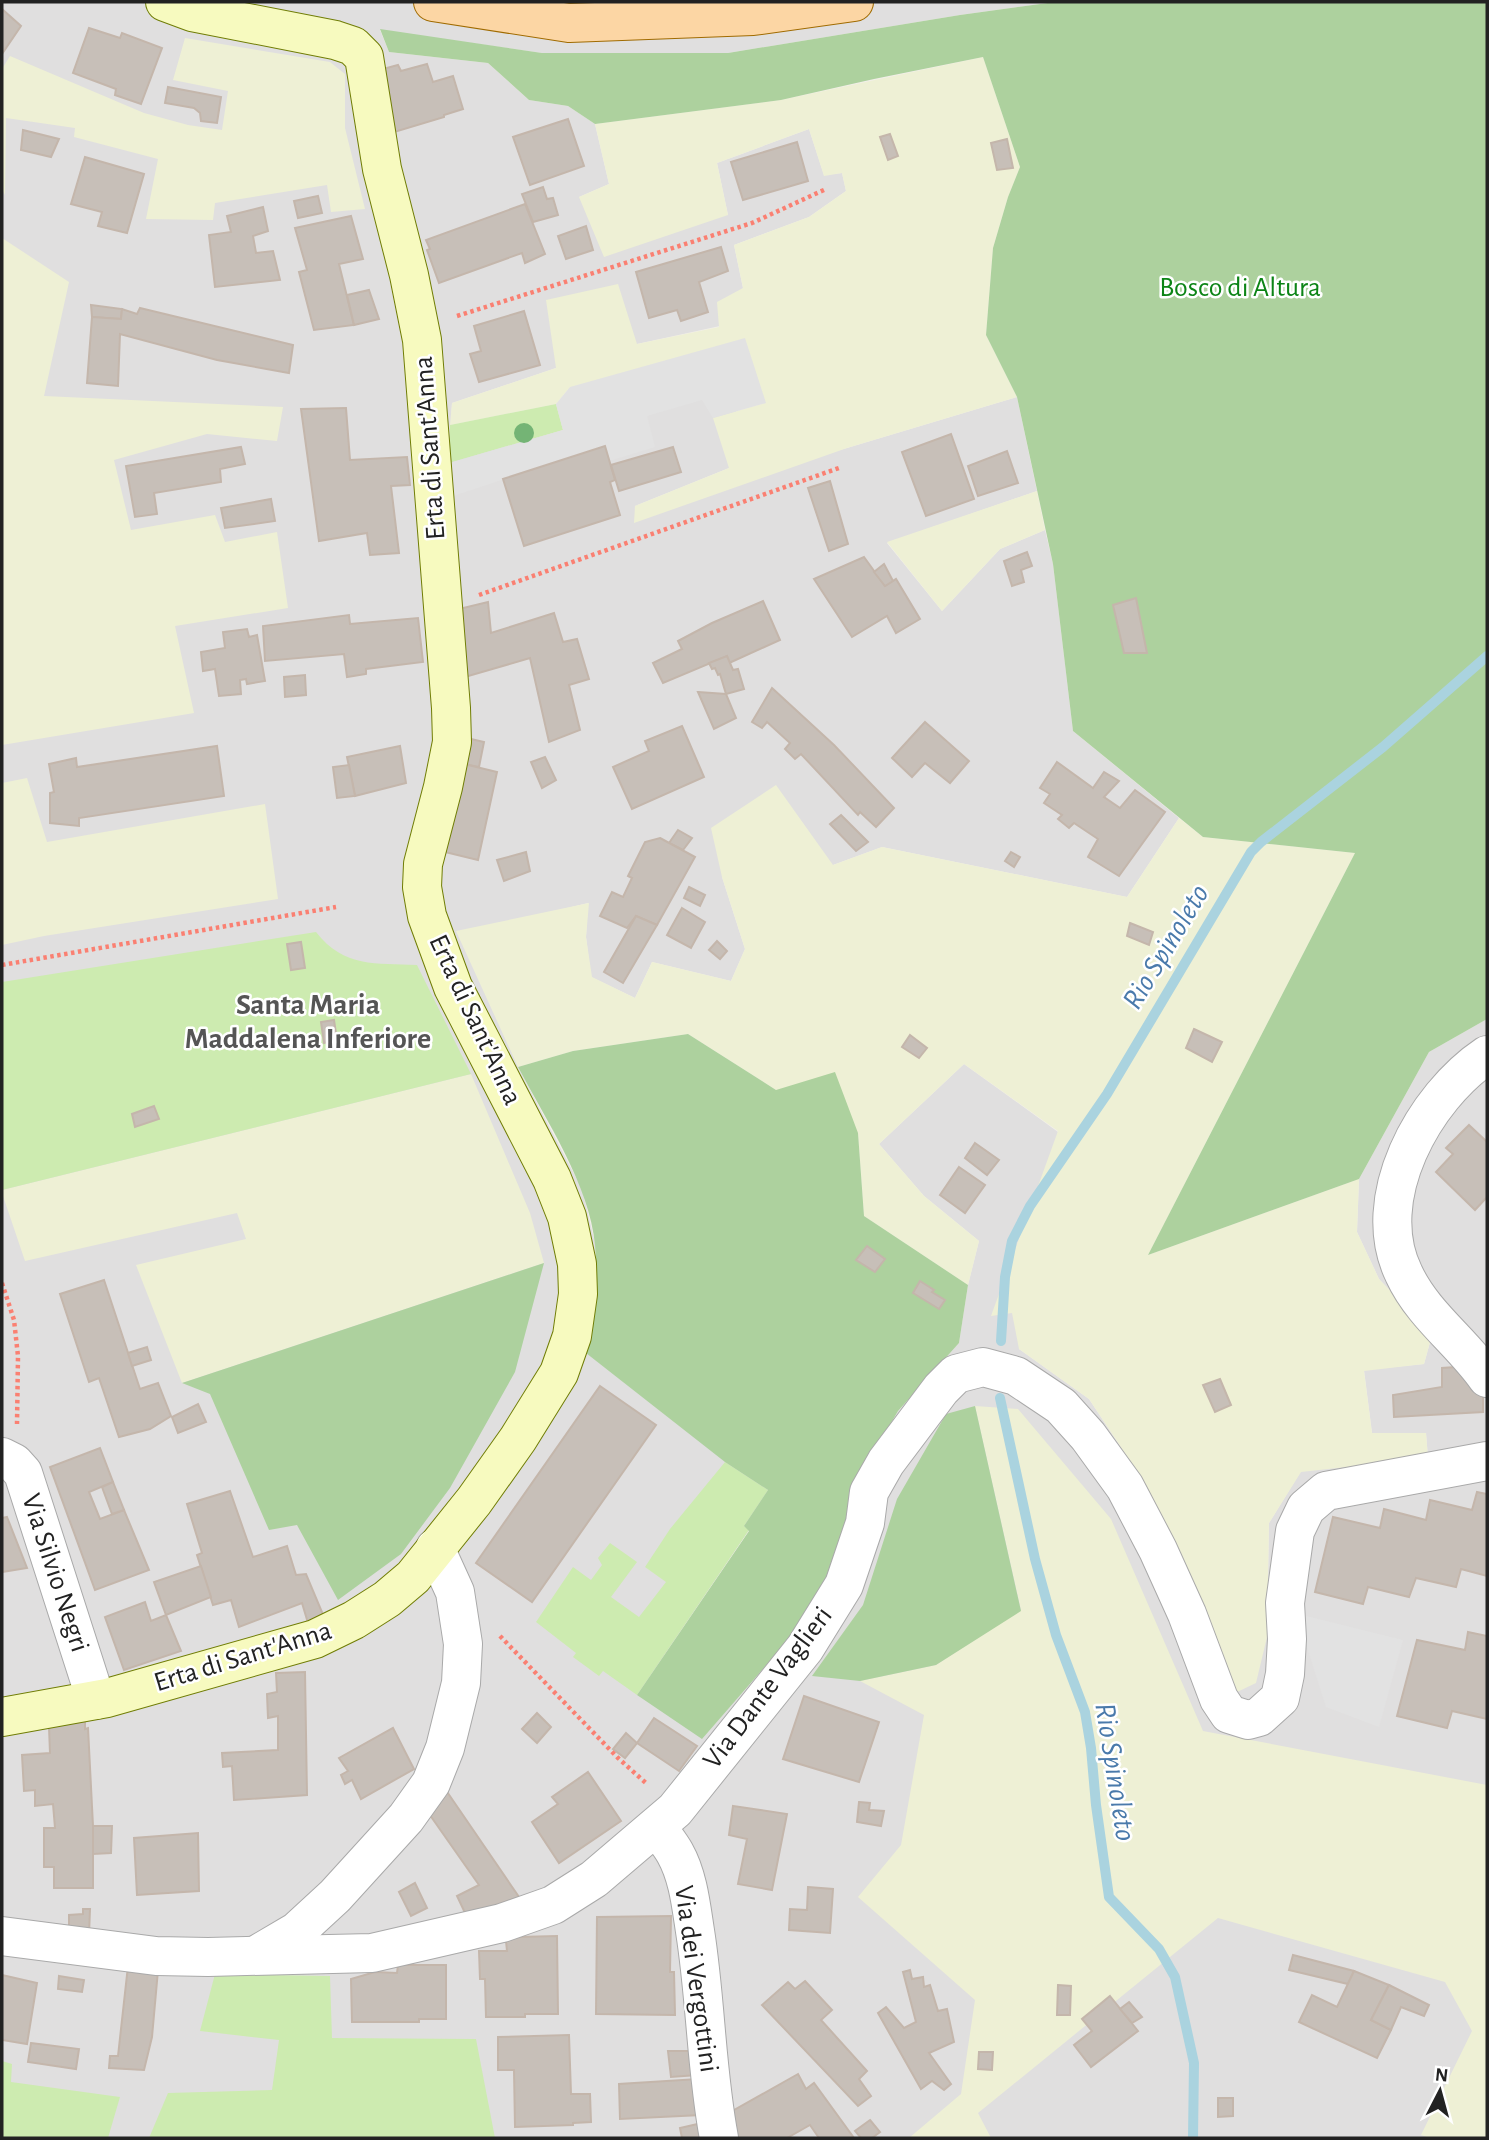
<svg xmlns="http://www.w3.org/2000/svg" width="1489" height="2140" viewBox="0 0 1489 2140" font-family="'Alegreya Sans',sans-serif">
	<style>
		.residential { fill: #e0dfdf }
		.farmland { fill: #eef0d5 }
		.grass { fill: #cdebb0 }
		.forest { fill: #add19e }
		.parking { fill: #e2e2e2 }
		.lines { fill: none; stroke-linecap: round; stroke-linejoin: round }
		.stream { stroke: #aad3df; stroke-width: 10 }
		.building { fill: #c7bfb8; stroke: #c4b6ab; stroke-width: 2 }
		.street-casing { stroke: #a9a9a9; stroke-width: 40 }
		.secondary-casing { stroke: #707d05; stroke-width: 40 }
		.primary-casing { stroke: #a06b00; stroke-width: 40 }
		.path { stroke: #fa8072; stroke-width: 4.5; stroke-dasharray: 3.5 3.5; stroke-linecap: butt }
		.street { stroke: #fff; stroke-width: 38 }
		.secondary { stroke: #f7fabf; stroke-width: 38 }
		.primary { stroke: #fcd6a4; stroke-width: 38 }
		.tree { fill: #74b475 }
		.labels { text-anchor: middle; dominant-baseline: central; stroke-width: 5; stroke-linejoin: round; paint-order: stroke }
		.park-label { font-size: 28px; fill: #0c8416; stroke: #fff }
		.street-label { font-size: 28px; fill: #222; stroke: #fff }
		.water-label { font-size: 30px; font-style: italic; fill: #4a7aab; stroke: #fff }
		.neighbourhood-label { font-size: 30px; font-weight: bold; fill: #555; stroke: #fff }
	</style>
	<rect width="100%" height="100%" fill="#f2efe9"/>
	<polygon class="residential" points="2,2 1055,2 960,15 728,53 542,53 380,30 389,52 488,63 529,100 568,106 595,124 609,184 579,197 728,215 717,163 809,129 824,175 842,173 846,191 809,217 734,245 743,288 720,326 637,344 556,368 452,403 449,462 563,430 556,404 745,338 729,468 635,506 847,448 1017,397 1037,491 887,543 942,611 1000,549 1045,530 1053,564 1073,731 1179,818 1127,897 882,847 833,865 722,877 745,949 731,981 652,962 635,998 591,977 586,937 588,903 555,911 518,1067 582,1189 595,1243 595,1299 768,1490 749,1530 637,1695 856,1484 898,1411 959,1343 968,1285 979,1241 924,1196 879,1144 964,1064 1058,1132 1019,1349 1089,1399 1146,1485 1267,1637 1269,1523 1301,1471 1428,1458 1426,1433 1372,1433 1364,1370 1424,1364 1432,1335 1379,1279 1357,1232 1359,1179 1429,1052 1487,1019 1487,2138 2,2138"/>
	<g class="farmland">
		<polygon points="185,38 330,62 345,74 345,128 365,209 331,212 327,185 215,203 213,220 146,219 158,159 74,137 75,128 6,118 5,195 2,189 2,69 10,56 144,113 188,125 222,130 228,91 173,80"/>
		<polygon points="983,57 1020,167 1008,197 993,248 986,335 1017,397 847,448 634,523 635,506 729,468 713,418 765,403 570,387 556,404 450,425 452,403 556,368 546,300 618,284 637,344 719,327 717,302 743,288 734,245 809,217 846,191 842,173 824,176 809,129 717,163 728,215 604,257 579,197 609,184 595,124 781,100"/>
		<polygon points="2,238 69,282 44,396 283,407 277,441 207,434 114,460 131,530 215,515 225,542 277,532 288,608 175,626 194,713 2,745"/>
		<polygon points="1037,491 1045,530 1000,549 942,611 887,542"/>
		<polygon points="27,778 47,842 265,804 278,899 44,936 2,945 2,783"/>
		<polygon points="776,785 833,865 882,847 1127,897 1179,818 1203,837 1355,853 1148,1255 1359,1179 1357,1232 1379,1279 1432,1335 1424,1364 1364,1371 1372,1433 1426,1433 1428,1458 1301,1472 1269,1523 1267,1637 1256,1683 1235,1693 1146,1485 1089,1399 1019,1349 1012,1313 991,1316 1058,1131 964,1064 879,1144 924,1196 979,1241 968,1285 864,1216 858,1133 776,1090 688,1034 573,1051 518,1067 456,931 589,903 586,937 592,977 635,998 652,962 731,981 745,949 722,877 711,828"/>
		<polygon points="471,1074 530,1213 544,1263 182,1383 136,1265 246,1239 237,1213 25,1261 2,1193 2,1190"/>
		<polygon points="975,1406 1018,1409 1111,1519 1203,1731 1487,1785 1487,2138 1430,2138 1421,2135 1472,2031 1445,1982 1218,1918 978,2113 991,2138 909,2138 961,2094 975,2000 858,1897 901,1845 924,1715 860,1681 936,1665 1021,1610"/>
	</g>
	<g class="grass">
		<polygon points="556,404 563,430 449,463 450,425"/>
		<path d="M316 932C344 968 376 963 417 965L471 1074 2 1190V982Z"/>
		<polygon points="725,1462 768,1490 744,1526 749,1530 637,1695 603,1671 599,1676 573,1657 576,1653 536,1622 573,1567 591,1580 602,1565 598,1558 610,1543 637,1562 611,1597 639,1617 666,1582 645,1567 670,1529"/>
		<polygon points="215,1974 330,1976 332,2038 476,2039 495,2138 149,2138 168,2093 272,2090 279,2040 200,2031"/>
		<polygon points="2,2061 12,2064 11,2082 120,2097 108,2138 2,2138"/>
	</g>
	<g class="forest">
		<polygon points="1055,2 1487,2 1487,1019 1429,1052 1359,1179 1148,1255 1355,853 1203,837 1073,731 1053,564 1017,397 986,335 993,248 1008,197 1020,167 983,57 874,79 781,100 595,124 568,106 529,100 488,63 389,52 380,29 542,53 728,53 960,15"/>
		<path d="M688 1034 776 1090 835 1072 858 1133 864 1216 968 1285 959 1343 898 1411 856 1484 830 1578 783 1646 702 1739 637 1695 749 1531 744 1526 768 1490 725 1462 586 1353C592 1317 598 1281 595 1245 590 1186 546 1120 518 1067L573 1051Z"/>
		<polygon points="544,1263 515,1372 450,1488 401,1554 338,1600 297,1525 269,1530 210,1394 182,1383"/>
		<polygon points="975,1406 1021,1611 936,1665 860,1681 812,1676 863,1605 897,1499 946,1414"/>
	</g>
	<g class="parking">
		<polygon points="745,338 766,403 713,418 702,400 647,416 655,447 609,461 605,446 450,497 449,463 563,430 556,404 570,387"/>
		<polygon points="1306,1616 1403,1640 1379,1727 1326,1707 1300,1625 1302,1619"/>
	</g>
	<g class="lines">
		<g class="stream">
			<polyline points="1001,1341 1005,1277 1012,1241 1030,1206 1107,1094 1251,852 1261,842 1383,747 1487,656"/>
			<polyline points="1000,1398 1035,1559 1056,1635 1085,1712 1091,1748 1096,1805 1109,1897 1159,1949 1175,1977 1194,2063 1193,2138"/>
		</g>
	</g>
	<g class="building">
		<polygon points="2,9 21,26 2,54"/>
		<polygon points="89,28 120,38 122,33 162,48 141,104 115,95 116,89 73,73"/>
		<polygon points="427,64 433,82 453,76 463,109 444,115 444,117 391,133 383,69 398,65 401,71"/>
		<polygon points="168,87 221,97 217,123 201,121 200,113 194,108 165,103"/>
		<polygon points="568,119 584,166 530,185 513,137"/>
		<polygon points="23,130 59,139 51,157 21,150"/>
		<polygon points="890,134 898,156 888,160 880,137"/>
		<polygon points="1007,139 1013,168 997,170 991,143"/>
		<polygon points="797,142 808,181 743,200 731,162"/>
		<polygon points="85,157 144,174 127,233 98,226 102,212 71,204"/>
		<polygon points="543,187 547,199 553,198 558,215 533,222 522,194"/>
		<polygon points="318,196 322,213 298,218 294,201"/>
		<polygon points="525,204 545,254 525,263 522,253 439,283 427,250 430,249 426,240"/>
		<polygon points="263,207 268,231 253,236 256,253 273,251 280,280 215,287 209,235 231,232 227,216"/>
		<polygon points="351,216 363,259 339,264 354,325 314,330 299,272 307,270 295,228"/>
		<polygon points="586,226 593,250 566,259 558,236"/>
		<polygon points="721,247 728,271 699,282 708,312 681,321 677,310 649,318 636,272"/>
		<polygon points="369,290 379,319 354,325 347,295"/>
		<polygon points="91,305 122,309 121,319 92,317"/>
		<polygon points="140,308 293,345 289,373 217,360 120,334 118,386 87,383 92,317 121,319 122,309 137,314"/>
		<polygon points="524,311 540,365 479,382 470,354 481,351 474,326"/>
		<polygon points="346,408 350,460 407,457 410,485 391,486 399,553 370,555 367,533 319,541 301,409"/>
		<polygon points="951,434 974,499 926,516 902,452"/>
		<polygon points="605,446 615,480 610,482 620,515 524,546 503,479"/>
		<polygon points="241,447 245,464 220,469 221,482 154,493 157,514 135,517 126,466"/>
		<polygon points="673,447 681,472 619,491 611,465"/>
		<polygon points="1007,451 1018,483 978,496 968,466"/>
		<polygon points="830,481 848,544 829,551 808,488"/>
		<polygon points="271,499 275,521 225,528 221,508"/>
		<polygon points="1027,552 1032,566 1021,570 1024,582 1012,586 1004,561"/>
		<polygon points="864,557 885,586 896,579 920,619 896,633 887,616 852,637 814,579"/>
		<polygon points="884,564 893,581 885,586 874,572"/>
		<polygon points="1136,598 1147,653 1124,653 1113,605"/>
		<polygon points="763,601 780,640 729,663 727,656 663,683 653,663 682,649 678,641 712,623"/>
		<polygon points="488,602 491,633 554,613 563,642 577,639 589,679 569,685 580,730 549,742 530,658 465,677 459,609"/>
		<polygon points="349,615 350,624 418,618 423,662 366,669 366,674 347,677 344,654 265,661 263,626"/>
		<polygon points="247,629 249,637 257,635 265,681 247,684 246,679 240,680 241,694 219,696 215,669 203,671 201,652 225,648 223,632"/>
		<polygon points="727,656 733,670 738,669 744,689 726,694 720,674 718,675 715,668 712,669 709,663"/>
		<polygon points="305,675 306,695 285,697 284,677"/>
		<polygon points="772,688 834,745 894,808 876,827 860,812 858,815 801,754 795,759 785,749 790,743 767,722 762,728 752,722"/>
		<polygon points="698,692 726,694 736,718 714,729"/>
		<polygon points="925,722 969,761 950,783 925,763 912,777 892,758"/>
		<polygon points="682,726 704,777 632,809 613,767 649,751 645,741"/>
		<polygon points="471,739 484,742 479,767 464,764"/>
		<polygon points="217,746 224,796 79,818 79,826 50,823 50,793 54,792 49,764 76,758 77,767"/>
		<polygon points="400,746 406,783 355,796 347,757"/>
		<polygon points="545,757 556,780 542,788 531,762"/>
		<polygon points="1057,762 1093,788 1104,772 1119,781 1104,797 1120,808 1135,790 1165,812 1119,876 1088,857 1098,839 1074,823 1069,828 1058,819 1062,815 1044,803 1050,794 1040,788"/>
		<polygon points="464,764 497,772 478,860 445,852"/>
		<polygon points="349,765 355,796 337,798 333,767"/>
		<polygon points="841,815 868,842 856,851 830,824"/>
		<polygon points="678,830 692,838 683,850 669,843"/>
		<polygon points="660,838 695,857 657,925 636,916 627,928 600,916 612,892 623,897 632,878 628,876 645,842"/>
		<polygon points="526,852 530,871 504,881 497,860"/>
		<polygon points="1011,852 1020,857 1014,867 1005,861"/>
		<polygon points="689,887 705,895 700,906 684,898"/>
		<polygon points="682,908 705,922 691,948 667,935"/>
		<polygon points="636,916 657,925 623,983 604,972"/>
		<polygon points="1130,923 1153,932 1149,945 1127,936"/>
		<polygon points="717,941 727,951 720,959 709,950"/>
		<polygon points="301,942 305,968 291,970 287,944"/>
		<polygon points="334,1020 337,1040 324,1043 321,1022"/>
		<polygon points="1194,1029 1222,1042 1212,1062 1186,1048"/>
		<polygon points="910,1035 927,1048 919,1058 902,1047"/>
		<polygon points="154,1106 159,1119 135,1127 132,1114"/>
		<polygon points="1469,1125 1487,1142 1487,1197 1475,1210 1436,1172 1453,1154 1446,1148"/>
		<polygon points="975,1143 999,1160 987,1175 965,1158"/>
		<polygon points="959,1167 985,1185 965,1213 940,1195"/>
		<polygon points="867,1246 885,1259 875,1272 856,1260"/>
		<polygon points="104,1280 140,1389 158,1383 171,1416 150,1429 119,1437 99,1378 89,1382 60,1294"/>
		<polygon points="920,1281 934,1290 932,1292 945,1300 939,1309 913,1293"/>
		<polygon points="147,1347 151,1360 132,1366 128,1353"/>
		<polygon points="1470,1366 1483,1397 1483,1412 1394,1417 1393,1395 1442,1387 1442,1368"/>
		<polygon points="1220,1379 1231,1405 1215,1412 1203,1385"/>
		<polygon points="600,1386 656,1425 532,1602 476,1563"/>
		<polygon points="198,1404 206,1422 178,1433 172,1417"/>
		<polygon points="100,1448 113,1482 89,1492 100,1519 124,1510 149,1570 95,1590 50,1467"/>
		<polygon points="113,1482 124,1510 112,1514 102,1487"/>
		<polygon points="230,1491 253,1557 287,1546 296,1575 306,1574 324,1617 308,1623 302,1603 239,1627 231,1600 213,1605 197,1555 202,1553 187,1504"/>
		<polygon points="1477,1492 1487,1494 1487,1576 1461,1569 1456,1587 1416,1578 1409,1597 1368,1587 1363,1604 1315,1592 1333,1517 1380,1528 1384,1509 1426,1520 1430,1500 1472,1510"/>
		<polygon points="7,1517 27,1568 2,1572 2,1518"/>
		<polygon points="201,1566 211,1597 166,1615 154,1582"/>
		<polygon points="145,1602 151,1621 166,1615 181,1651 124,1670 105,1617"/>
		<polygon points="1468,1632 1487,1636 1487,1719 1452,1711 1447,1728 1397,1716 1417,1640 1465,1650"/>
		<polygon points="305,1672 307,1795 234,1800 232,1766 223,1767 222,1753 278,1750 278,1716 268,1718 267,1694 277,1692 276,1673"/>
		<polygon points="804,1696 879,1722 859,1782 783,1759"/>
		<polygon points="537,1713 551,1727 537,1743 522,1729"/>
		<polygon points="654,1718 697,1746 679,1771 637,1743"/>
		<polygon points="85,1721 85,1729 88,1728 93,1826 93,1888 54,1888 54,1867 44,1867 44,1828 55,1828 53,1804 35,1806 35,1790 24,1791 22,1755 50,1753 49,1727"/>
		<polygon points="393,1728 414,1769 361,1799 352,1780 345,1784 341,1775 348,1771 339,1758"/>
		<polygon points="626,1733 637,1743 625,1758 613,1749"/>
		<polygon points="588,1772 621,1821 559,1863 532,1822 558,1804 552,1797"/>
		<polygon points="441,1783 519,1897 466,1915 457,1896 479,1885 425,1808"/>
		<polygon points="859,1802 870,1803 869,1810 884,1811 881,1826 857,1822"/>
		<polygon points="733,1806 787,1814 772,1890 738,1884 747,1839 729,1835"/>
		<polygon points="93,1826 112,1826 111,1853 93,1854"/>
		<polygon points="198,1833 199,1891 137,1895 134,1838"/>
		<polygon points="415,1883 427,1908 411,1916 399,1892"/>
		<polygon points="808,1887 833,1889 830,1933 789,1930 790,1909 807,1910"/>
		<polygon points="83,1909 90,1909 89,1935 69,1931 69,1915 83,1914"/>
		<polygon points="671,1916 670,1972 674,1972 675,2015 596,2014 597,1917"/>
		<polygon points="557,1936 558,2014 525,2014 525,2017 486,2017 485,1979 480,1979 479,1951 507,1951 506,1941 518,1937"/>
		<polygon points="1293,1955 1354,1971 1348,1984 1289,1970"/>
		<polygon points="398,1965 446,1965 446,2019 419,2019 419,2022 352,2022 351,1979 375,1972 397,1973"/>
		<polygon points="128,1966 158,1970 152,2037 144,2070 109,2068 110,2056 118,2056"/>
		<polygon points="910,1970 912,1979 923,1977 924,1987 930,1985 938,2011 947,2009 954,2042 929,2053 951,2084 944,2090 932,2081 921,2089 878,2013 886,2007 904,2028 916,2022 903,1972"/>
		<polygon points="1354,1971 1389,1985 1371,2020 1391,2030 1377,2058 1299,2022 1312,1995 1337,2007"/>
		<polygon points="2,1975 37,1983 27,2044 2,2040"/>
		<polygon points="59,1976 84,1980 82,1992 58,1989"/>
		<polygon points="805,1981 832,2010 821,2020 867,2071 859,2079 871,2096 858,2106 762,2005 788,1982 795,1989"/>
		<polygon points="1058,1985 1071,1986 1070,2015 1057,2015"/>
		<polygon points="1389,1985 1429,2005 1424,2016 1401,2007 1391,2030 1371,2020"/>
		<polygon points="1110,1996 1138,2031 1091,2067 1074,2045 1092,2031 1082,2019"/>
		<polygon points="1129,2002 1142,2017 1132,2023 1120,2009"/>
		<polygon points="569,2035 571,2094 590,2094 591,2122 573,2123 573,2125 515,2127 514,2070 498,2070 498,2037"/>
		<polygon points="31,2043 79,2049 76,2069 28,2062"/>
		<polygon points="668,2051 695,2051 697,2075 671,2077"/>
		<polygon points="979,2052 993,2052 992,2070 978,2069"/>
		<polygon points="798,2074 806,2089 814,2083 854,2138 819,2138 810,2125 787,2138 727,2138 720,2118"/>
		<polygon points="698,2079 701,2115 620,2119 619,2084"/>
		<polygon points="1218,2098 1233,2098 1233,2116 1218,2117"/>
		<polygon points="870,2120 880,2132 872,2138 861,2138 855,2131"/>
		<polygon points="702,2123 706,2138 682,2138 680,2128"/>
	</g>
	<g class="lines">
		<defs>
			<g id="street">
				<path d="M1487 1055C1424 1097 1367 1199 1404 1274 1423 1315 1462 1342 1487 1378"/>
				<polyline points="2,1457 14,1463 23,1473 96,1700"/>
				<path d="M657 1827C663 1836 670 1844 675 1853 688 1876 691 1905 695 1931 706 2000 706 2070 719 2138"/>
				<polyline points="2,1936 156,1956 208,1957 372,1953 502,1923 553,1905 594,1879 675,1810 805,1648 844,1585 865,1523 869,1492 886,1462 941,1389 956,1374 983,1367 1016,1376 1061,1406 1088,1436 1125,1487 1158,1550 1187,1614 1219,1699 1229,1714 1248,1720 1259,1717 1280,1698 1285,1674 1287,1639 1285,1603 1295,1531 1306,1508 1326,1491 1487,1461"/>
				<polyline points="258,1954 297,1931 335,1896 406,1818 431,1783 445,1748 461,1683 463,1644 455,1592 435,1548"/>
			</g>
			<polyline id="secondary" points="2,1717 107,1698 315,1639 354,1620 387,1599 413,1577 474,1501 518,1439 559,1373 572,1336 578,1294 577,1264 567,1217 552,1179 453,987 427,916 422,887 423,864 443,787 452,742 451,708 422,340 409,275 382,169 364,57 353,46 335,40 192,12 165,2"/>
			<polyline id="primary" points="433,2 569,23 753,16 854,2"/>
		</defs>
		<use href="#street" class="street-casing"/>
		<use href="#secondary" class="secondary-casing"/>
		<use href="#primary" class="primary-casing"/>
		<g class="path">
			<polyline points="457,316 752,223 826,189"/>
			<polyline points="479,595 839,468"/>
			<polyline points="2,965 336,907"/>
			<polyline points="2,1283 14,1320 18,1356 17,1424"/>
			<polyline points="500,1636 618,1758 647,1784"/>
		</g>
		<use href="#street" class="street"/>
		<use href="#secondary" class="secondary"/>
		<use href="#primary" class="primary"/>
	</g>
	<circle class="tree" cx="524" cy="433" r="10"/>
	<g class="labels">
		<g class="park-label">
			<text x="1240" y="288">Bosco di Altura</text>
		</g>
		<g class="street-label">
			<text transform="translate(430 448) rotate(-94)">Erta di Sant'Anna</text>
			<text transform="translate(475 1020) rotate(65)">Erta di Sant'Anna</text>
			<text transform="translate(55 1573) rotate(72)">Via Silvio Negri</text>
			<text transform="translate(243 1657) rotate(-17)">Erta di Sant'Anna</text>
			<text transform="translate(768 1688) rotate(-53)">Via Dante Vaglieri</text>
			<text transform="translate(696 1979) rotate(82)">Via dei Vergottini</text>
		</g>
		<g class="water-label">
			<text transform="translate(1166 947) rotate(-59)">Rio Spinoleto</text>
			<text transform="translate(1115 1772) rotate(81)">Rio Spinoleto</text>
		</g>
		<g class="neighbourhood-label">
			<text x="308" y="1005">Santa Maria<tspan x="308" dy="34">Maddalena Inferiore</tspan></text>
		</g>
	</g>
	<rect width="1489" height="2140" fill="none" stroke="#222222" stroke-width="7"/>
	<g transform="translate(1440 2091) rotate(6)" stroke="#ffffff" stroke-width="5" paint-order="stroke">
	<path d="M0-5L12 26L0 18L-12 26Z" fill="#222222"/>
	<text y="-10" font-size="19" font-weight="bold" text-anchor="middle" fill="#222222">N</text>
	</g>
</svg>
